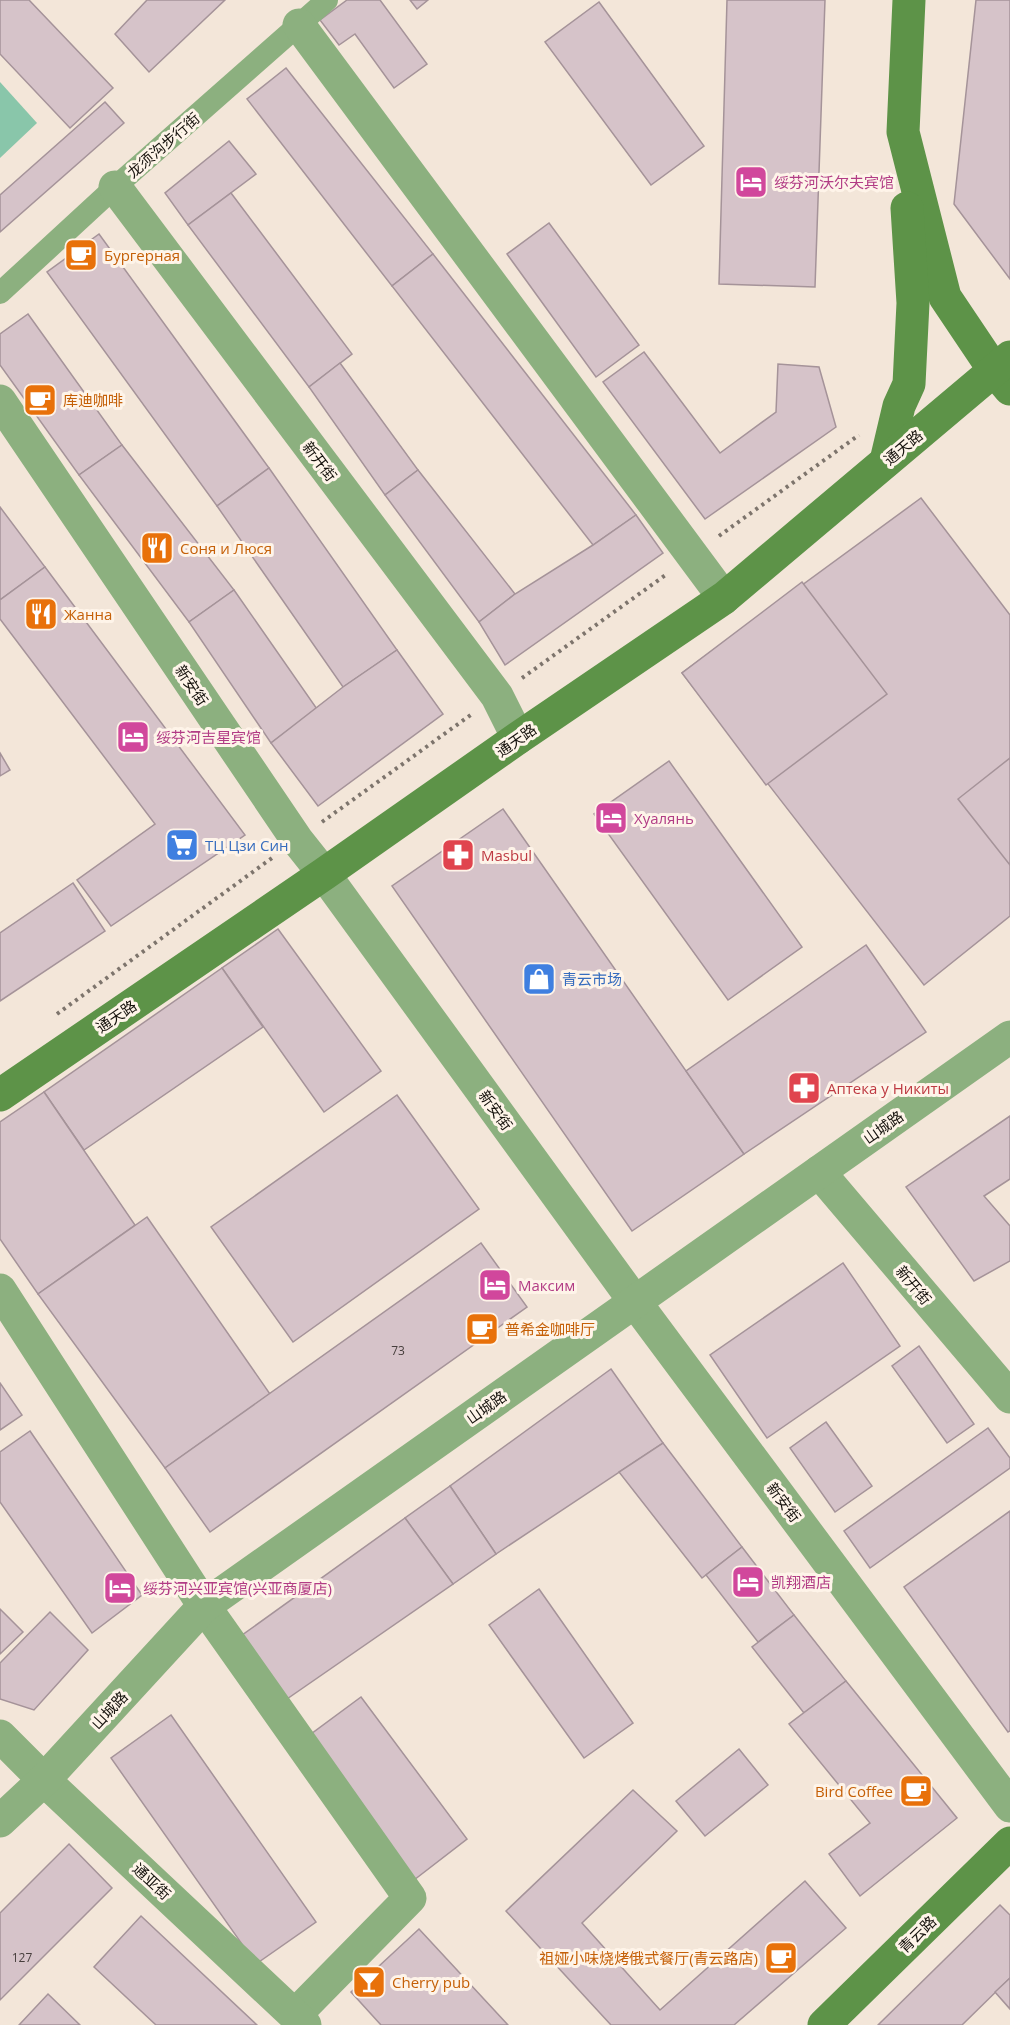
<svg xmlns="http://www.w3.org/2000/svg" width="1010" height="2025" viewBox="0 0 1010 2025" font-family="'Open Sans','Noto Sans SC',sans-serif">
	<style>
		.green { fill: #89c6aa }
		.building { fill: #d6c3c9; stroke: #a59399; stroke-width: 1.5 }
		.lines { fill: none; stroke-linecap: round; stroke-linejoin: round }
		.path { stroke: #7d746c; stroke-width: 4; stroke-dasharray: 3 4.5; stroke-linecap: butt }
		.pedestrian { stroke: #8cb07f; stroke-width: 22 }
		.tertiary { stroke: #8cb07f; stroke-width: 33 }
		.secondary { stroke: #5d9348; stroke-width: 33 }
		.labels { text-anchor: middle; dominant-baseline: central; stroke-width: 6; stroke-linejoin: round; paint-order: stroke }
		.number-label { font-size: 12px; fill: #463e3c }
		.street-label { font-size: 15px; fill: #16120d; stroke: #fef4e9 }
		.hotel-label { font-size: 15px; fill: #b23c85; stroke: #fef4e9; text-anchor: start }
		.food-label { font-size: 15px; fill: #c56008; stroke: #fef4e9; text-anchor: start }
		.shop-label { font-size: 15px; fill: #366cbe; stroke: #fef4e9; text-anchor: start }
		.health-label { font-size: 15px; fill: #be3a42; stroke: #fef4e9; text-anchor: start }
	</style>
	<rect width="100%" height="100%" fill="#f3e6d9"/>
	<polygon class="green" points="0,82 37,123 0,158"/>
	<g class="building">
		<polygon points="0,0 29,0 113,88 70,128 0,54"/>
		<polygon points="147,0 225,0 149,72 115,34"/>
		<polygon points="347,0 380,0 427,64 394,88 355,34 339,45 320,20"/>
		<polygon points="410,0 428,0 417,9"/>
		<polygon points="727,0 825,0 815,287 719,284"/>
		<polygon points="976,0 1010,0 1010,279 954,204"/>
		<polygon points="599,2 704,146 651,185 545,42"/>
		<polygon points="286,68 433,254 392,286 247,99"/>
		<polygon points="105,102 124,123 0,232 0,195"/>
		<polygon points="229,141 256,174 188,225 165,193"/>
		<polygon points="231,193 352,354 309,387 188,225"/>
		<polygon points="549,223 639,345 596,377 507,254"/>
		<polygon points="99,234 269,468 217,506 47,272"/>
		<polygon points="433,254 636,515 593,545 392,286"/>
		<polygon points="28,314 122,445 79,475 0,365 0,334"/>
		<polygon points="644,352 720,453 776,412 778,364 819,367 836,427 705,519 603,382"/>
		<polygon points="340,363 418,470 385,495 309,387"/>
		<polygon points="122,445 234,590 189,622 79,475"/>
		<polygon points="269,468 397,650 343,687 217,506"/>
		<polygon points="418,470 515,594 479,622 385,495"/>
		<polygon points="921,498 1010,615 1010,916 924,985 682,673"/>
		<polygon points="0,507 45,567 0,600"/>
		<polygon points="636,515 663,553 505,665 479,622 515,594 593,545"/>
		<polygon points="45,567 245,835 111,926 77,880 155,824 0,619 0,600"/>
		<polygon points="802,582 887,694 766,785 682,673"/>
		<polygon points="234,590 317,709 271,743 189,622"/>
		<polygon points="397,650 443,714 318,806 271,743 343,687"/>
		<polygon points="0,753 10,770 0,776"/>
		<polygon points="1010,758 1010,865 958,799"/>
		<polygon points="669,761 802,947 728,1000 594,814"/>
		<polygon points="503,809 744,1154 632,1231 392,886"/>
		<polygon points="73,883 105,931 0,1001 0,933"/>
		<polygon points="278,929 381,1071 324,1112 222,968"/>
		<polygon points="866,945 926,1032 744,1154 686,1071"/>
		<polygon points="222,968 263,1027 84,1150 44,1092"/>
		<polygon points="44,1092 135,1225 38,1294 0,1239 0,1122"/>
		<polygon points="397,1095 479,1209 293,1342 211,1227"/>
		<polygon points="1010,1116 1010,1179 984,1196 1010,1226 1010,1261 974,1281 906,1187"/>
		<polygon points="147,1217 270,1394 165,1468 38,1294"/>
		<polygon points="481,1243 527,1307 210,1532 165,1468"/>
		<polygon points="843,1263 900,1346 767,1438 710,1355"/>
		<polygon points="919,1346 974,1424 947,1443 892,1366"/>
		<polygon points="611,1369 663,1443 496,1554 450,1486"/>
		<polygon points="0,1383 22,1415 0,1430"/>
		<polygon points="826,1422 872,1486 835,1512 790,1448"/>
		<polygon points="988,1428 1010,1458 1010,1468 870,1568 844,1531"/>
		<polygon points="30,1431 142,1595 92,1633 0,1502 0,1452"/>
		<polygon points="663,1443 742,1547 702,1578 619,1472"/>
		<polygon points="450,1486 496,1554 453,1584 405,1518"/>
		<polygon points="1010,1511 1010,1731 1008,1732 904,1587"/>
		<polygon points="405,1518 453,1584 284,1701 238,1638"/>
		<polygon points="742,1547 794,1615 758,1642 706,1575"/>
		<polygon points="539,1589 633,1723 584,1758 489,1625"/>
		<polygon points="0,1609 23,1632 0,1654"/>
		<polygon points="50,1612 88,1650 34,1710 0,1699 0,1663"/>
		<polygon points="794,1615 846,1681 804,1713 752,1647"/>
		<polygon points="846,1681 957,1818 860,1896 829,1854 870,1823 789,1724"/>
		<polygon points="361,1697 467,1839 414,1880 307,1737"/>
		<polygon points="171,1715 316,1922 256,1964 111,1758"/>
		<polygon points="739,1749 768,1785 705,1836 676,1801"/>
		<polygon points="633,1790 677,1831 582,1923 660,2010 805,1881 846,1928 734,2025 611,2025 506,1911"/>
		<polygon points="69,1844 112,1888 0,2000 0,1913"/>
		<polygon points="1000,1905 1010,1915 1010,1978 962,2025 878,2025"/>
		<polygon points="141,1916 257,2025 156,2025 94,1967"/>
		<polygon points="419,1929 508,2025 381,2025 351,1992"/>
		<polygon points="1010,1978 1010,2009 995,1992"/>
		<polygon points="48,1994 80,2025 19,2025"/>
	</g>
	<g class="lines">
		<g class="path">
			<polyline points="719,536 859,435"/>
			<polyline points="522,678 667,574"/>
			<polyline points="322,822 472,714"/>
			<polyline points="57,1014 272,858"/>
		</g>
		<polyline class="pedestrian" points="0,293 115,187 327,0"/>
		<g class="tertiary">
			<polyline points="299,25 724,598"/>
			<polyline points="115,187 497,696 518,738"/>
			<polyline points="0,401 297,840 324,874 635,1302 1010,1806"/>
			<polyline points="819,1172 1010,1397"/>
			<polyline points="0,1290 204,1606 410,1898 295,2015"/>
			<polyline points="0,1736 44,1780 305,2025"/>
			<polyline points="0,1821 44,1780 204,1606 1010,1037"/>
		</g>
		<g class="secondary">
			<polyline points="909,0 903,132 945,297 994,370 1010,389"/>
			<polyline points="886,461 899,406 909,384 913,303 907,208"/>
			<polyline points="0,1095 324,874 518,738 724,598 1010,357"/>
			<polyline points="824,2025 1010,1843"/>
		</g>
	</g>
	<defs>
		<symbol id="hotel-square" viewBox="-11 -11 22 22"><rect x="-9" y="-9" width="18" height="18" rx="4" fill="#d1479c" stroke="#fef4e9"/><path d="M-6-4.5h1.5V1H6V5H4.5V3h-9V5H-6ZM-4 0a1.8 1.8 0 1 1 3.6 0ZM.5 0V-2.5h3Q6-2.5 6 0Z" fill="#fff"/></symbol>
		<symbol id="cafe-square" viewBox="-11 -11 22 22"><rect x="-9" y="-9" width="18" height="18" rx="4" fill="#e8710a" stroke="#fef4e9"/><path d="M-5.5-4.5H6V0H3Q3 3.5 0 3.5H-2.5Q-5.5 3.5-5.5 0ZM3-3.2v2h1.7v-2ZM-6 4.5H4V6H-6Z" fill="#fff"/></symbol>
		<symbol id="restaurant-square" viewBox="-11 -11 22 22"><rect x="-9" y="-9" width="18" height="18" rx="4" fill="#e8710a" stroke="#fef4e9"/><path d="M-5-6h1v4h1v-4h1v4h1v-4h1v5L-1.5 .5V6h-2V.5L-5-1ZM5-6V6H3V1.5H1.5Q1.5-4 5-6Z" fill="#fff"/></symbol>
		<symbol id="supermarket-square" viewBox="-11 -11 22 22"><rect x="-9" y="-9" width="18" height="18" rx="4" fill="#3f7fe0" stroke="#fef4e9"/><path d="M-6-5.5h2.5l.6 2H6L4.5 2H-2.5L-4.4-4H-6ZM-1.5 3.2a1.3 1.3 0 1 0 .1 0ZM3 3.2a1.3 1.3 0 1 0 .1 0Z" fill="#fff"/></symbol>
		<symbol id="pharmacy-square" viewBox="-11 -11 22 22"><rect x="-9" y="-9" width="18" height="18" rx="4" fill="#e0444e" stroke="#fef4e9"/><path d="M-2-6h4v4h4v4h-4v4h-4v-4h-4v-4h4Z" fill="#fff"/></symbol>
		<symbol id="shop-square" viewBox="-11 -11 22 22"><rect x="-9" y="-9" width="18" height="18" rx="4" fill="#3f7fe0" stroke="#fef4e9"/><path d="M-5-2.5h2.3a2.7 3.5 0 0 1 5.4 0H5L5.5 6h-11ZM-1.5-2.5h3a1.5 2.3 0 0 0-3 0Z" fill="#fff"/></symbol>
		<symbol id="bar-square" viewBox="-11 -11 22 22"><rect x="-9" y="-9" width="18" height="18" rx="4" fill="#e8710a" stroke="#fef4e9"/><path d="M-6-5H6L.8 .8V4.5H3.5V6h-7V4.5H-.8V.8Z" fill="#fff"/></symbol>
	</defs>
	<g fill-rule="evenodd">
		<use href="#hotel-square" x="732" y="163" width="38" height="38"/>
		<use href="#cafe-square" x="62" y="236" width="38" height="38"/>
		<use href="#cafe-square" x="21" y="381" width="38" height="38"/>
		<use href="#restaurant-square" x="138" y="529" width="38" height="38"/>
		<use href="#restaurant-square" x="22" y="595" width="38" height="38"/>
		<use href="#hotel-square" x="114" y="718" width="38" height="38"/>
		<use href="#hotel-square" x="592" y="799" width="38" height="38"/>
		<use href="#supermarket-square" x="163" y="826" width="38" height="38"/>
		<use href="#pharmacy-square" x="439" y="836" width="38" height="38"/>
		<use href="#shop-square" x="520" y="960" width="38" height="38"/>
		<use href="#pharmacy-square" x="785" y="1069" width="38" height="38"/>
		<use href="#hotel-square" x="476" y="1266" width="38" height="38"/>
		<use href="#cafe-square" x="463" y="1310" width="38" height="38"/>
		<use href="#hotel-square" x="729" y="1563" width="38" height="38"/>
		<use href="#hotel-square" x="101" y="1569" width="38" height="38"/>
		<use href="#cafe-square" x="897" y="1772" width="38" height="38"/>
		<use href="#cafe-square" x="762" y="1939" width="38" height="38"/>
		<use href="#bar-square" x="350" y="1963" width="38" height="38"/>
	</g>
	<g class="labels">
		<g class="number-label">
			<text x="398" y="1350">73</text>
			<text x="22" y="1957">127</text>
		</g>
		<g class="street-label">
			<text transform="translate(163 145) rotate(-41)">龙须沟步行街</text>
			<text transform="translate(903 447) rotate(-40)">通天路</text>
			<text transform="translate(320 461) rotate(53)">新开街</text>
			<text transform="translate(192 685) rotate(56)">新安街</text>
			<text transform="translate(516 740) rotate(-35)">通天路</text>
			<text transform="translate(116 1016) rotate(-34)">通天路</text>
			<text transform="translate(496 1110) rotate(54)">新安街</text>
			<text transform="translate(883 1127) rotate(-35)">山城路</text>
			<text transform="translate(914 1285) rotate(50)">新开街</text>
			<text transform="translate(486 1407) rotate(-35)">山城路</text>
			<text transform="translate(784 1502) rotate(53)">新安街</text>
			<text transform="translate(109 1710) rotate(-47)">山城路</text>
			<text transform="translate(152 1881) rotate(43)">通亚街</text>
			<text transform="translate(917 1934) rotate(-44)">青云路</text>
		</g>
		<g class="hotel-label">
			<text x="774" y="182">绥芬河沃尔夫宾馆</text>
			<text x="156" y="737">绥芬河吉星宾馆</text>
			<text x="634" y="818">Хуалянь</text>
			<text x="518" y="1285">Максим</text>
			<text x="771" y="1582">凯翔酒店</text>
			<text x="143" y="1588">绥芬河兴亚宾馆(兴亚商厦店)</text>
		</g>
		<g class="food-label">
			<text x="104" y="255">Бургерная</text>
			<text x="63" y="400">库迪咖啡</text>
			<text x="180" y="548">Соня и Люся</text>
			<text x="64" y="614">Жанна</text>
			<text x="505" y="1329">普希金咖啡厅</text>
			<text x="893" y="1791" text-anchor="end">Bird Coffee</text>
			<text x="758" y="1958" text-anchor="end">祖娅小味烧烤俄式餐厅(青云路店)</text>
			<text x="392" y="1982">Cherry pub</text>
		</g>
		<g class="shop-label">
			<text x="205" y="845">ТЦ Цзи Син</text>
			<text x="562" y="979">青云市场</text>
		</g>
		<g class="health-label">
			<text x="481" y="855">Masbul</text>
			<text x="827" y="1088">Аптека у Никиты</text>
		</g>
	</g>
</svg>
